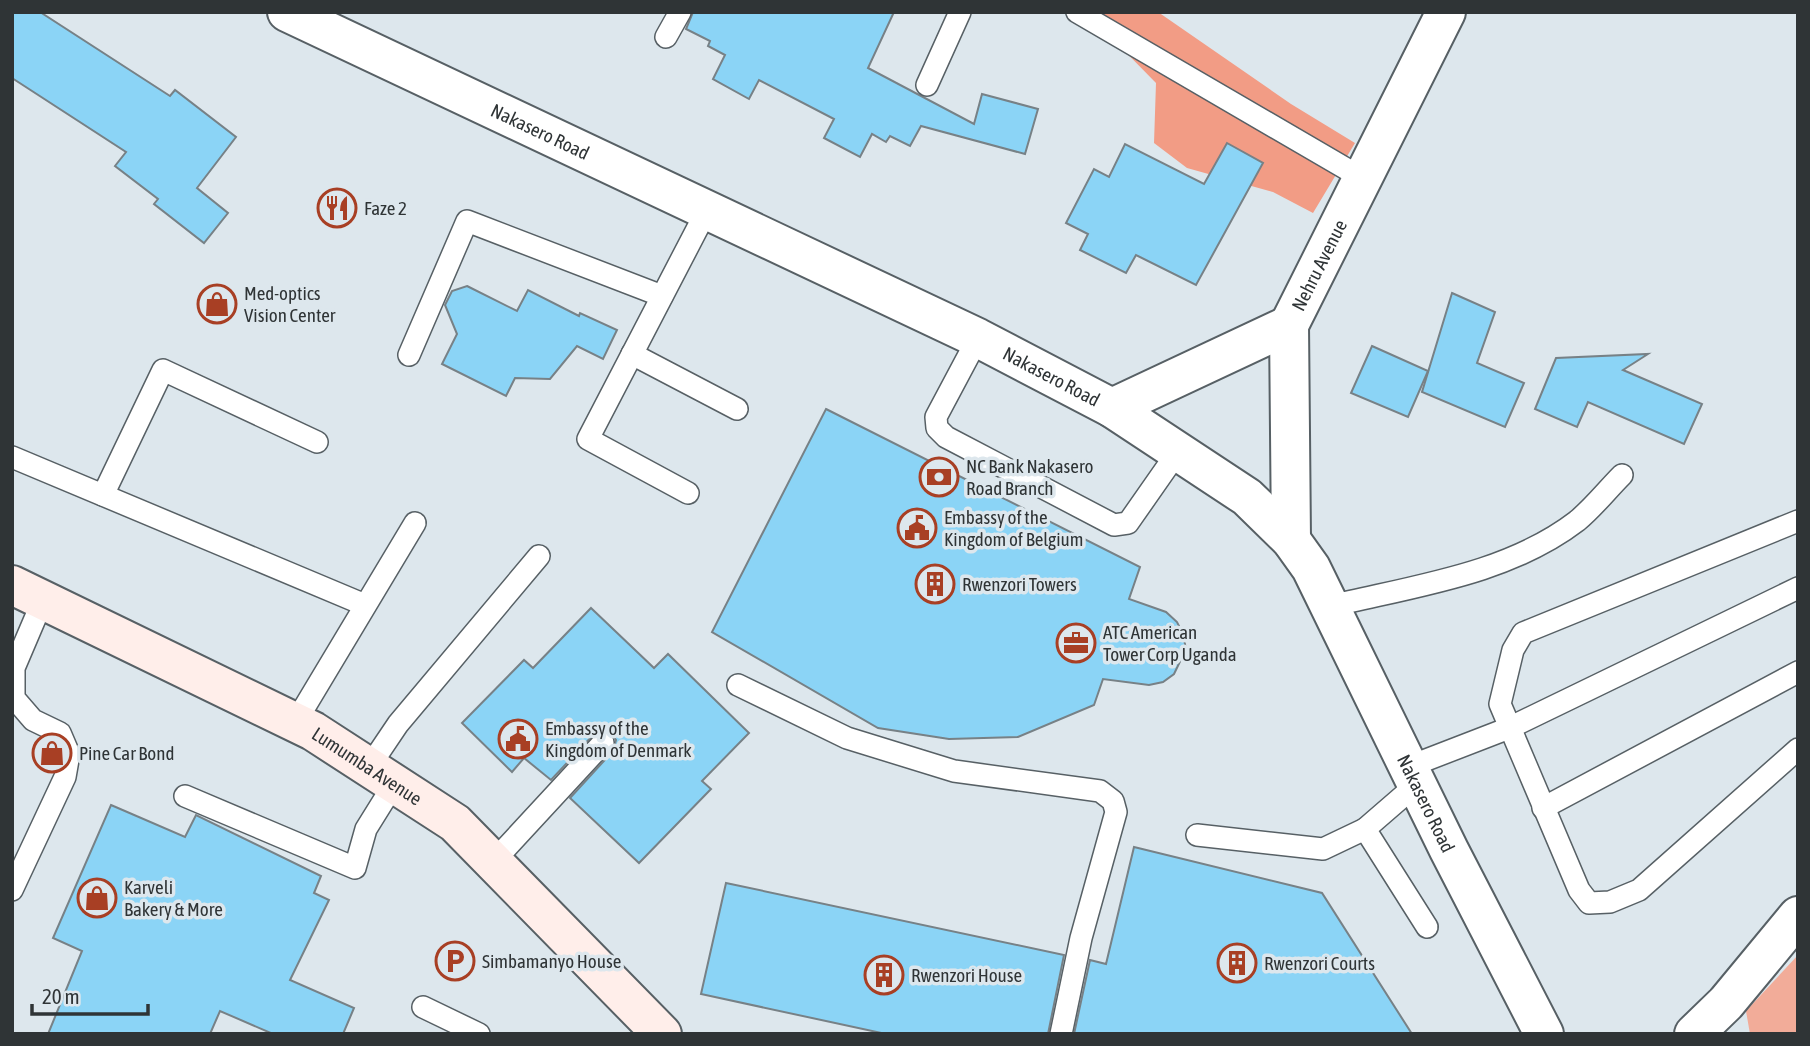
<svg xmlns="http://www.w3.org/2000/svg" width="1810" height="1046" viewBox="0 0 1810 1046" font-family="'Asap Condensed',sans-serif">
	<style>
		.green { fill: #f2ac99 }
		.forest { fill: #f29c85 }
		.building { fill: #8bd4f6; stroke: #778186; stroke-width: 2 }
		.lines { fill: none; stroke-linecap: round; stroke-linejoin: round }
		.service-casing { stroke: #576065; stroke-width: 24 }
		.tertiary-casing { stroke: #576065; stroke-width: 42 }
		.secondary-casing { stroke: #576065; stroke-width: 42 }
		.service { stroke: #fff; stroke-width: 21 }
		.tertiary { stroke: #fff; stroke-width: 38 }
		.secondary { stroke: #ffeeea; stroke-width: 38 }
		.labels { text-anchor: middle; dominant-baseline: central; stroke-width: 7; stroke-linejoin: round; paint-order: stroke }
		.street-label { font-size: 19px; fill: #2f3436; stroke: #dde7ed }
		.poi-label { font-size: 19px; fill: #2f3436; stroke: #dde7ed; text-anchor: start }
	</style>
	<rect width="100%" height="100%" fill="#dde7ed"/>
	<polygon class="green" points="1798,955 1798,1034 1750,1034 1746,1011"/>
	<polygon class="forest" points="1100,12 1158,12 1291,104 1355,143 1313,213 1273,192 1187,168 1154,143 1156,83 1099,25"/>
	<g class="building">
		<polygon points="12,12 40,12 170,96 175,90 236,137 197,188 228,213 204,243 154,204 158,199 115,166 126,152 12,78"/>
		<polygon points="693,12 894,12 868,68 974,124 982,94 1038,109 1025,154 921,126 910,146 890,136 886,142 872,134 860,157 824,138 834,119 759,80 749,99 713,79 725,55 708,46 710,41 686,29"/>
		<polygon points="1227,143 1263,163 1196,285 1136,255 1126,273 1080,250 1088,234 1066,223 1094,169 1109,177 1125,144 1204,184"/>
		<polygon points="467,286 517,311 528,290 579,316 580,313 617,330 603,359 577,346 550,379 515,378 506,396 442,364 457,334 445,305 452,291"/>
		<polygon points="1452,293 1495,312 1477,363 1524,383 1505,427 1422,392"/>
		<polygon points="1372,346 1428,371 1408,417 1351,393"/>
		<polygon points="1648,354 1623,370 1702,404 1684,444 1588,402 1577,427 1535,409 1556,358"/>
		<polygon points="826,409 1140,567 1129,599 1166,612 1177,622 1183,634 1186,649 1174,674 1163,682 1149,685 1103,679 1094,705 1018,737 949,739 878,728 712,632"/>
		<polygon points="591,608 654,668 668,654 749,733 702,781 711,789 639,863 570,798 613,751 616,740 611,733 600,730 594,734 551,780 524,758 512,772 462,723 524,660 533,668"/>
		<polygon points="111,805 185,837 196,815 321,876 314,893 329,900 290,980 354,1008 343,1034 273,1034 220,1011 210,1034 48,1034 82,951 53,938"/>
		<polygon points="1134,847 1322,893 1412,1034 1074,1034 1090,960 1106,964"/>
		<polygon points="726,883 1064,955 1048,1034 886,1034 701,994"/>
	</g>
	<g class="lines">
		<defs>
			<g id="service">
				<polyline points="1077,12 1362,178"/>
				<polyline points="666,37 680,12"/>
				<polyline points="927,85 960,12"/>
				<polyline points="978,338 936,417 937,428 946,437 1114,525 1128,523 1179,450"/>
				<polyline points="632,354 737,409"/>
				<polyline points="409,355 467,221 662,296"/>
				<polyline points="12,457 365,605"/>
				<polyline points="688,493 588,439 707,210"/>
				<polyline points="103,495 163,370 317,442"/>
				<polyline points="1798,521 1523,633 1513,650 1500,704 1579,890 1589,903 1610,902 1639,890 1798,749"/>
				<path d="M1331 606C1414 586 1508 574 1577 521 1593 508 1607 490 1622 475"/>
				<polyline points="738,685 847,738 954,771 1100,791 1113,801 1116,812 1081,938 1061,1034"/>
				<polyline points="295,723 415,523"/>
				<polyline points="369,767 398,724 539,556"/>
				<polyline points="1408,767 1509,728 1798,588"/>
				<polyline points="1417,784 1365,829 1427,927"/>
				<polyline points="185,796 355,868 366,829 394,784"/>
				<polyline points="1543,808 1798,672"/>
				<polyline points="1197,835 1323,849 1365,829"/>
				<polyline points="493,862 603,743"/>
				<polyline points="12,890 65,777 69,754 60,733 33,720 14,698 14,668 43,600"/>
				<polyline points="423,1007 479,1034"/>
			</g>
			<g id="tertiary">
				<path id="s1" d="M287 12 978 338 1112 408 1247 497 1291 540 1311 568 1449 850 1544 1034"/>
				<polyline points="1112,408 1289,325"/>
				<path id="s2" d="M1291 540 1289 325 1446 12"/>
				<polyline points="1694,1034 1726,1003 1798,916"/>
			</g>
			<g id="secondary">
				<path id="s3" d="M12 585 313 731 455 823 662 1034"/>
			</g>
		</defs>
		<use href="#service" class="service-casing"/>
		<use href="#tertiary" class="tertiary-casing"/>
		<use href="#secondary" class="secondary-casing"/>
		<use href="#service" class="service"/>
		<use href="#tertiary" class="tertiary"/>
		<use href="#secondary" class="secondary"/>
	</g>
	<defs>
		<symbol id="restaurant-ring" viewBox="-11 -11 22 22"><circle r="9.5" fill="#dde7ed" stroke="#a83f24" stroke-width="1.5"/><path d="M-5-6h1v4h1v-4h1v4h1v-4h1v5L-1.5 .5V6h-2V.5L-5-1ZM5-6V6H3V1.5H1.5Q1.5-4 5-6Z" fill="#a83f24"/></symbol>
		<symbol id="shop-ring" viewBox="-11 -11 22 22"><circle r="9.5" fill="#dde7ed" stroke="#a83f24" stroke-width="1.5"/><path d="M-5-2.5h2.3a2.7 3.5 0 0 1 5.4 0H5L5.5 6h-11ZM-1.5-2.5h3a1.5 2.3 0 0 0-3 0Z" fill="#a83f24"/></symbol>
		<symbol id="bank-ring" viewBox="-11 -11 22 22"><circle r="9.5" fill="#dde7ed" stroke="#a83f24" stroke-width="1.5"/><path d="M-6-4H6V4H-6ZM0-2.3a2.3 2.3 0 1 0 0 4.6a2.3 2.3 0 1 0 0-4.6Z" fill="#a83f24"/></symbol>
		<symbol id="civic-ring" viewBox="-11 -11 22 22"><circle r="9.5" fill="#dde7ed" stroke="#a83f24" stroke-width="1.5"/><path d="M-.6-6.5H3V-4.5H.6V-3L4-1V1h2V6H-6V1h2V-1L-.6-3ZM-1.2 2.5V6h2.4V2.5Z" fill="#a83f24"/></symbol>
		<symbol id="building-ring" viewBox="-11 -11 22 22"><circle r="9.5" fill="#dde7ed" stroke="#a83f24" stroke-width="1.5"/><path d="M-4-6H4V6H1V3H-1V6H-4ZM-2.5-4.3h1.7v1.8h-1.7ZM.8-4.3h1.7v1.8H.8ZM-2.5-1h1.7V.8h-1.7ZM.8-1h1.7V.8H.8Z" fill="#a83f24"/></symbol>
		<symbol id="office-ring" viewBox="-11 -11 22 22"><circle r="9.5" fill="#dde7ed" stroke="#a83f24" stroke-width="1.5"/><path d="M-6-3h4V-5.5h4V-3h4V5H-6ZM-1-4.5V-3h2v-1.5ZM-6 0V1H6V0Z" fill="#a83f24"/></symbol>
		<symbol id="parking-ring" viewBox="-11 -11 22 22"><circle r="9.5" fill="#dde7ed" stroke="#a83f24" stroke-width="1.5"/><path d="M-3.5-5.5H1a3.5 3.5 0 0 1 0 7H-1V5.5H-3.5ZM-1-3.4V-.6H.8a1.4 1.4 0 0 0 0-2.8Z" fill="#a83f24"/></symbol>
	</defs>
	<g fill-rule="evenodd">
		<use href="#restaurant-ring" x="315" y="186" width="44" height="44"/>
		<use href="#shop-ring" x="195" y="282" width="44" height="44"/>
		<use href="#bank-ring" x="917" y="455" width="44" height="44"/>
		<use href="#civic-ring" x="895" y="506" width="44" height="44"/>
		<use href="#building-ring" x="913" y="562" width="44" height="44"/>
		<use href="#office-ring" x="1054" y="621" width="44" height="44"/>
		<use href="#civic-ring" x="496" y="717" width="44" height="44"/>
		<use href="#shop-ring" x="30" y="731" width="44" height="44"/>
		<use href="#shop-ring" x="75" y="876" width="44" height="44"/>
		<use href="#parking-ring" x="433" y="939" width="44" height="44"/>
		<use href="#building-ring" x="1215" y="941" width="44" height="44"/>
		<use href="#building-ring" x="862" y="953" width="44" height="44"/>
	</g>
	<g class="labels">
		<g class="street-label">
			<text stroke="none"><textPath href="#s1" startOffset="280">Nakasero Road</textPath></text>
			<text stroke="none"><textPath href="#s2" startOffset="282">Nehru Avenue</textPath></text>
			<text stroke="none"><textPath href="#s1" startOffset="847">Nakasero Road</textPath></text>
			<text stroke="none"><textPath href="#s3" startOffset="399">Lumumba Avenue</textPath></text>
			<text stroke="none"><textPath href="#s1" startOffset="1435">Nakasero Road</textPath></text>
		</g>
		<g class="poi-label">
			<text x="364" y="208">Faze 2</text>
			<text x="244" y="293">Med-optics<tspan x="244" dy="22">Vision Center</tspan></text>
			<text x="966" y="466">NC Bank Nakasero<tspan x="966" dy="22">Road Branch</tspan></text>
			<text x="944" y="517">Embassy of the<tspan x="944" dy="22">Kingdom of Belgium</tspan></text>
			<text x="962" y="584">Rwenzori Towers</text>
			<text x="1103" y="632">ATC American<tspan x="1103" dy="22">Tower Corp Uganda</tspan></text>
			<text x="545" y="728">Embassy of the<tspan x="545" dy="22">Kingdom of Denmark</tspan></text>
			<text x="79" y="753">Pine Car Bond</text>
			<text x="124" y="887">Karveli<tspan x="124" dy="22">Bakery &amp; More</tspan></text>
			<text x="482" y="961">Simbamanyo House</text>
			<text x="1264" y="963">Rwenzori Courts</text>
			<text x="911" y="975">Rwenzori House</text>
		</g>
	</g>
	<rect width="1810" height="1046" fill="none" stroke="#2f3436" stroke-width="28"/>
	<path d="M32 1004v10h116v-10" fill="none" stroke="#2f3436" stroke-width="3.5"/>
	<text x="42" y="1004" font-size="21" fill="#2f3436" stroke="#dde7ed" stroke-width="5" paint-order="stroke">20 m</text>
</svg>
